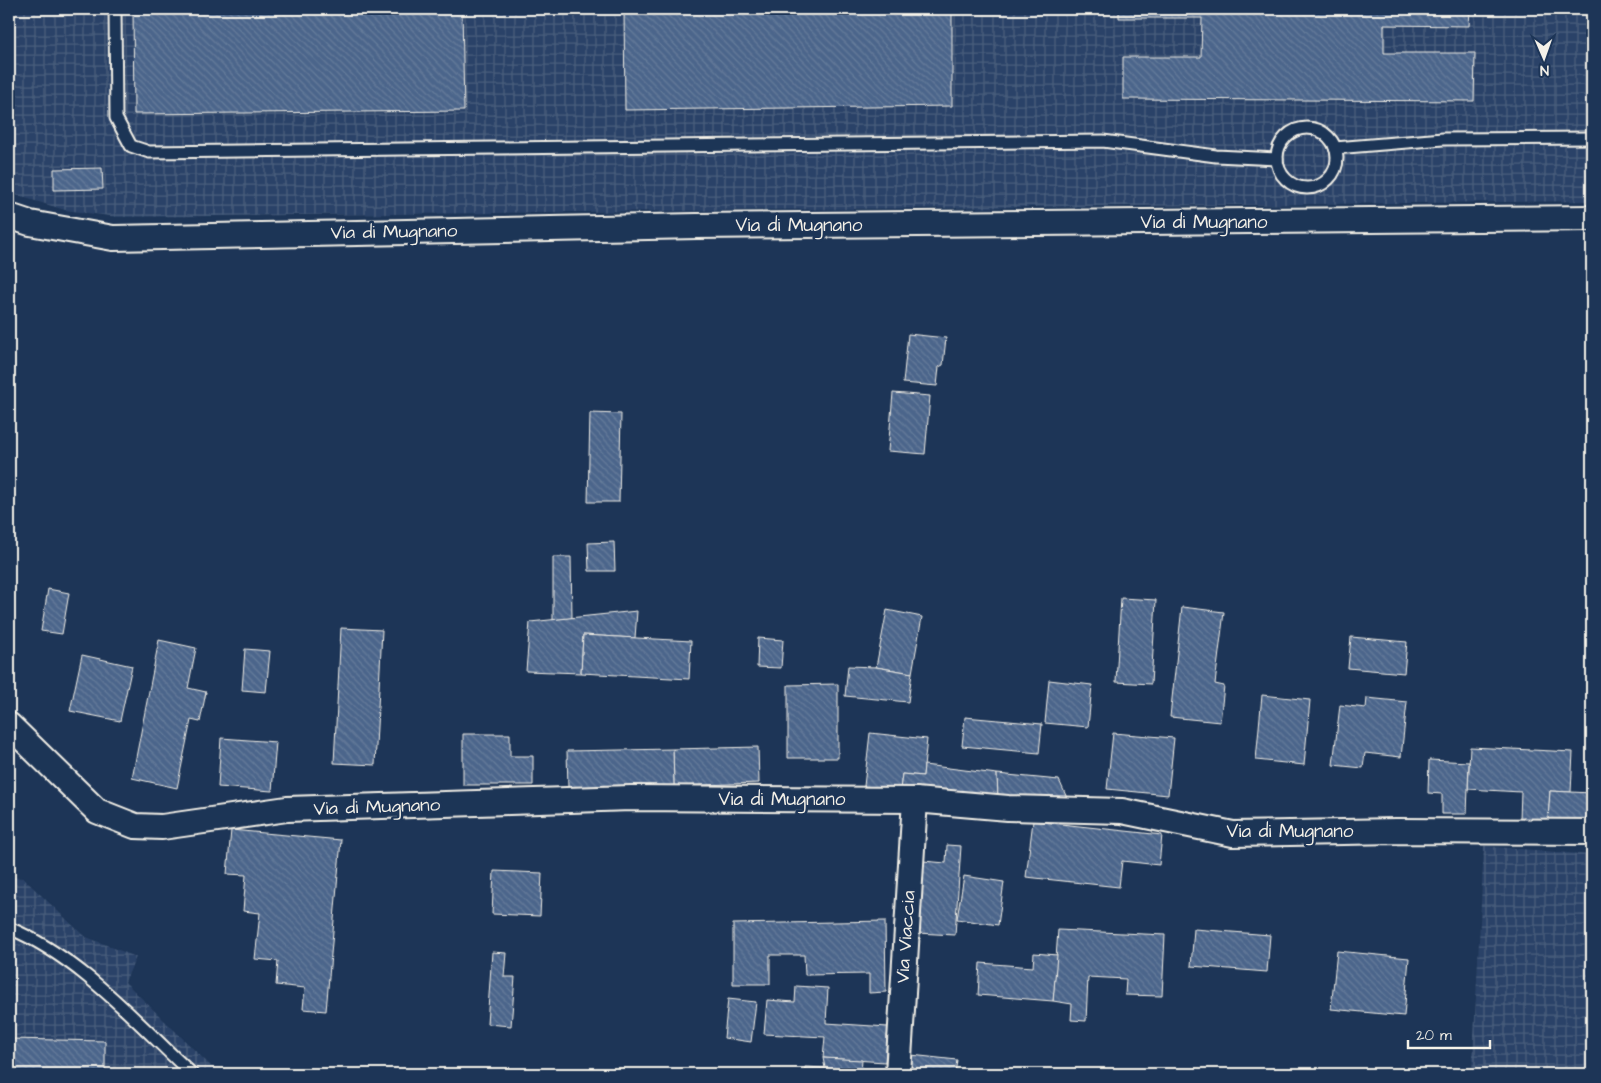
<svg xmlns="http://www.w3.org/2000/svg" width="1601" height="1083" viewBox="0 0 1601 1083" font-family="'Architects Daughter',sans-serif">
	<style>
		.industrial { fill: url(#industrial-grid) }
		.building { fill: url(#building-back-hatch); stroke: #f4f1e8 }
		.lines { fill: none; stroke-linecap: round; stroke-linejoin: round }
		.lane-casing { stroke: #f4f1e8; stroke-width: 15 }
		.street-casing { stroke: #f4f1e8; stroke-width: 28 }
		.lane { stroke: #1d3557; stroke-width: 11 }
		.street { stroke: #1d3557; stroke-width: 24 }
		.labels { text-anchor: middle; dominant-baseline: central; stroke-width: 5; stroke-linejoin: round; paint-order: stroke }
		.street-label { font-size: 19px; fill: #f4f1e8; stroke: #1d3557 }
	</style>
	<defs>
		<pattern id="industrial-grid" width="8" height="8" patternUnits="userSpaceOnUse" patternTransform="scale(1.25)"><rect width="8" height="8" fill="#2b4367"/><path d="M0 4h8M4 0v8" fill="none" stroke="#4a5f7d"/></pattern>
		<pattern id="building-back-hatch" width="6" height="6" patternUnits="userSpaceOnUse" patternTransform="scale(1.25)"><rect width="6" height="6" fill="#4c658b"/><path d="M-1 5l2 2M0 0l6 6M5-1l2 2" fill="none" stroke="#667c9b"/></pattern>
	</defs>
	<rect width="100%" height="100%" fill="#1d3557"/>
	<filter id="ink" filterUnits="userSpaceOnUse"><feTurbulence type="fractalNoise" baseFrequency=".02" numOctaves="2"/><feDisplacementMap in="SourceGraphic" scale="10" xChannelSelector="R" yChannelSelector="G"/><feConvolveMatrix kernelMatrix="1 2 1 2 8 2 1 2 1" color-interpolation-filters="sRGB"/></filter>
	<g filter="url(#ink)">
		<g class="industrial">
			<polygon points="9,9 1592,9 1592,201 117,217 65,210 9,193"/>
			<polygon points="1484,846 1592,855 1592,1074 1472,1074"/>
			<polygon points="9,877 23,878 84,936 136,957 125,982 219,1074 9,1074"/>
		</g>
		<g class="building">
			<polygon points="133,9 462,9 464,111 134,114"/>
			<polygon points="624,9 952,9 952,106 625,110"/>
			<polygon points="1119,9 1470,9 1469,26 1384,25 1384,53 1475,53 1474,101 1123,99 1123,57 1201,57 1202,18 1119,18"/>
			<polygon points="102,168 103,189 54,190 54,169"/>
			<polygon points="908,334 946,338 943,365 939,367 937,386 903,383"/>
			<polygon points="893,393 930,396 925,454 888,451"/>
			<polygon points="590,413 621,414 619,502 588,502"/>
			<polygon points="614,542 615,571 589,571 588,543"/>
			<polygon points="553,557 571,557 572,618 553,620"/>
			<polygon points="48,589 69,593 62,634 41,631"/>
			<polygon points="1121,598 1156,600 1151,684 1116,682"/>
			<polygon points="1182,607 1224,612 1215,684 1224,686 1220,722 1170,717"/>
			<polygon points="887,610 922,617 912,673 876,667"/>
			<polygon points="637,611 635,638 583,635 581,673 526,671 530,622"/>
			<polygon points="341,628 382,630 375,765 334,763"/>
			<polygon points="583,635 691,641 689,679 581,673"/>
			<polygon points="1351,637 1407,642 1404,673 1348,668"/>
			<polygon points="758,638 783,640 781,668 757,667"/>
			<polygon points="159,640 196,648 188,688 206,692 200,722 191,720 177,788 132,778"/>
			<polygon points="245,649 270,651 266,692 242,690"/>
			<polygon points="82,655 132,666 120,721 70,711"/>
			<polygon points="848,666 876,667 912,673 908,702 845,696"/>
			<polygon points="1049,680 1092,685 1088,727 1045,723"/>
			<polygon points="838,684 838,758 788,758 788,685"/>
			<polygon points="1262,695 1310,700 1304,765 1256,760"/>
			<polygon points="1367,698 1407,702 1401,757 1365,753 1363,768 1333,765 1340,705 1366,708"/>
			<polygon points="965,717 1042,724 1039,753 962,746"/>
			<polygon points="870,733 927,739 923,776 902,774 900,790 864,786"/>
			<polygon points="1113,733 1174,738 1168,795 1107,789"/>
			<polygon points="463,734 510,734 510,756 533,756 533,785 463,785"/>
			<polygon points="221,738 276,742 272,791 218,787"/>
			<polygon points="758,747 759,783 674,786 673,749"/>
			<polygon points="1470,747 1573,752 1571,792 1550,791 1548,820 1520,819 1521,792 1468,789"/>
			<polygon points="673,749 674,786 568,788 567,751"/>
			<polygon points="1429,760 1469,762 1467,814 1442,814 1442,794 1428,793"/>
			<polygon points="924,765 997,774 998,797 900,790 902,774 923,776"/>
			<polygon points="997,774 1059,780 1067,798 998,797"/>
			<polygon points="1550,791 1592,793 1592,822 1548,820"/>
			<polygon points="1033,821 1162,835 1159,865 1122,861 1119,887 1026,877"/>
			<polygon points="231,830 341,840 326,1011 303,1009 305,988 276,985 278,961 255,959 260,913 243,911 246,875 227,874"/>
			<polygon points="947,845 961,846 955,935 917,933 923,861 946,863"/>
			<polygon points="494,871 542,873 540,916 492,914"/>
			<polygon points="964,876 1004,882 998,925 957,919"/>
			<polygon points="885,921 886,992 869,993 869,974 805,975 804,955 770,955 770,984 733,984 733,924"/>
			<polygon points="1194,929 1270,935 1267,972 1191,966"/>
			<polygon points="1058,930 1165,935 1162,996 1125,995 1126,979 1088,977 1086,1021 1071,1020 1072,1004 1053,1001"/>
			<polygon points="1337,951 1409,958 1404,1016 1331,1009"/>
			<polygon points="492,952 506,953 504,977 515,977 511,1026 487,1024"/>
			<polygon points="1034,953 1057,955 1053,1001 978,995 980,963 1033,967"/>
			<polygon points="796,986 828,988 826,1023 888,1027 885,1062 823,1058 825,1037 764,1034 767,1000 795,1002"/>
			<polygon points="728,999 756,1002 751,1042 724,1038"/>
			<polygon points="9,1039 105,1041 105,1074 9,1074"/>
			<polygon points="911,1055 957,1060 955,1074 909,1074"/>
			<polygon points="823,1058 862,1060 861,1074 804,1074 805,1067 825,1068"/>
		</g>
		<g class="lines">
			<defs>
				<g id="lane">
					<polyline points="115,9 116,118 131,146 149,152 1103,141 1216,156 1277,159"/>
					<circle cx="1307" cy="158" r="30"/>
					<polyline points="1335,148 1443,139 1592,138"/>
					<path d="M9 928C80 957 137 1023 192 1074"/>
				</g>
				<g id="street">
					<polyline points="9,216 30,223 113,238 697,226 1592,218"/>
					<polyline points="9,725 97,811 135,826 162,827 287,809 631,798 915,800 1008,808 1122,811 1233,834 1396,831 1592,832"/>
					<polyline points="898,1074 915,800"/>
				</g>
			</defs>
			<use href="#lane" class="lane-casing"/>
			<use href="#street" class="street-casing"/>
			<use href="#lane" class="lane"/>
			<use href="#street" class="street"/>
		</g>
	</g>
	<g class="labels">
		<g class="street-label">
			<text x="1204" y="222">Via di Mugnano</text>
			<text x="799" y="225">Via di Mugnano</text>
			<text transform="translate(394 232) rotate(-1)">Via di Mugnano</text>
			<text x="782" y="799">Via di Mugnano</text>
			<text transform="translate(377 807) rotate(-2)">Via di Mugnano</text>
			<text x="1290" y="831">Via di Mugnano</text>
			<text transform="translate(906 937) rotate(-86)">Via Viaccia</text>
		</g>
	</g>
	<rect width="1601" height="1083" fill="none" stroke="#1d3557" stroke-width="30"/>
	<rect x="15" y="15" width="1571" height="1053" fill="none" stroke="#f4f1e8" stroke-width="2" filter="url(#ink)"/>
	<g transform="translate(1544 58) rotate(178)" stroke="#1d3557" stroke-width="4" paint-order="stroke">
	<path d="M0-4L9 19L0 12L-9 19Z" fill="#f4f1e8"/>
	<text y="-8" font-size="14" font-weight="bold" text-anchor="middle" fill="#f4f1e8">N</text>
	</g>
	<path d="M1408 1040v8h82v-8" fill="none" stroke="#f4f1e8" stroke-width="2.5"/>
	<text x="1416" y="1040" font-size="15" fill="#f4f1e8" stroke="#1d3557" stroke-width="4" paint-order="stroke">20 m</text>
</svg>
